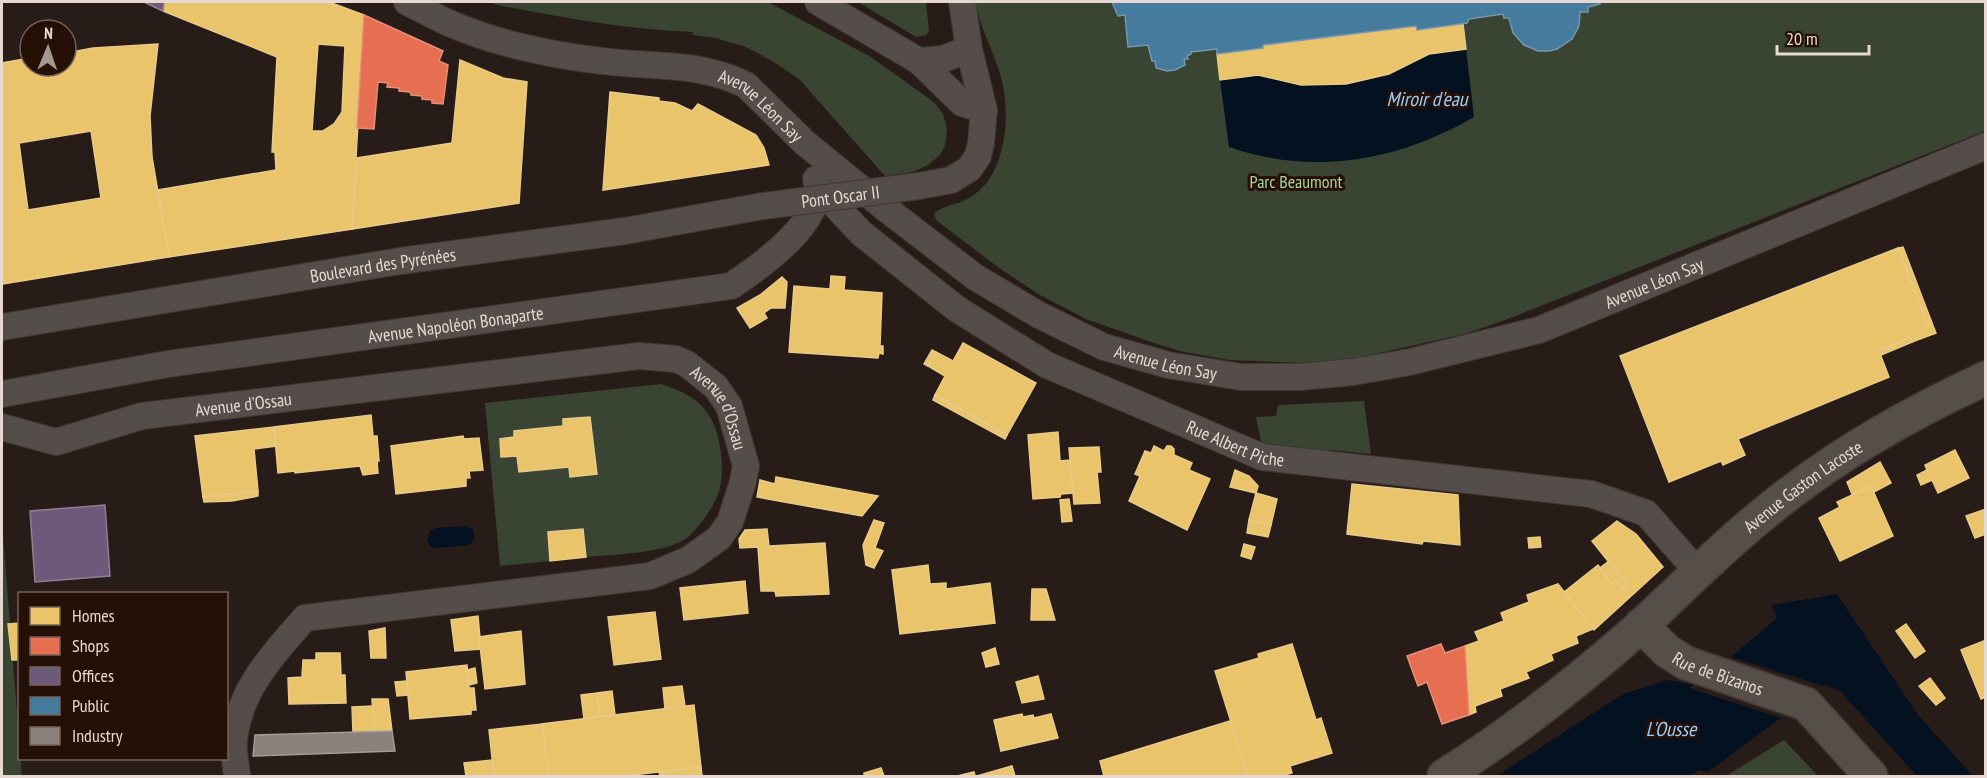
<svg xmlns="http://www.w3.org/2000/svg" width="1987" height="778" viewBox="0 0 1987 778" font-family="'PT Sans Narrow',sans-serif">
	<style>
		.green { fill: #394433; fill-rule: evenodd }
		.water { fill: #041120 }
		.pier { fill: #281c18 }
		.homes { fill: #e9c46a; stroke: #e9ca89; stroke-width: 1.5; fill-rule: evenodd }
		.shops { fill: #e76f51; stroke: #e78e78; stroke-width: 1.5 }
		.offices { fill: #6d597a; stroke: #927f94; stroke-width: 1.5 }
		.public { fill: #457b9d; stroke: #7697ad; stroke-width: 1.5 }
		.industry { fill: #8a817c; stroke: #a69b96; stroke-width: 1.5 }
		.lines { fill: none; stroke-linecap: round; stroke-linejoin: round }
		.street-casing { stroke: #413734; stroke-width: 28 }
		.secondary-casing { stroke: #413734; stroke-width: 36 }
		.street { stroke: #554d49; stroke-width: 26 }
		.secondary { stroke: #564f49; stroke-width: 33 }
		.street-bridge-casing { stroke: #413734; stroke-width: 28; stroke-linecap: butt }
		.street-bridge { stroke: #554d49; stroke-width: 26 }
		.labels { text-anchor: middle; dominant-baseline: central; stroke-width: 6; stroke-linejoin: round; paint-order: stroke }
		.street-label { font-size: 18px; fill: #e8d8d2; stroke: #251008 }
		.park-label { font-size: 18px; fill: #a9d49c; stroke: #251008 }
		.water-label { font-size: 20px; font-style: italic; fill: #93cefc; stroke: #251008 }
	</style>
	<rect width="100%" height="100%" fill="#281c18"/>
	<g class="green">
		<path d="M489 2H768L871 57 935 103 943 114 947 129 945 146 940 155 928 165 913 172 885 176 800 80 777 64 746 47 715 38 693 35V32C627 30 561 17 497 5Z"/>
		<polygon points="858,2 926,2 929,31 926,35 916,37"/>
		<path d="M975 2H1985V131L1505 320 1465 334 1347 360 1304 363 1229 360 1180 351 1154 343 1086 319 1040 295 999 268 936 220 934 214C941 206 954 205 963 201 970 198 977 193 982 188 992 178 997 165 1001 152 1009 122 1007 91 996 62 989 42 979 23 975 2Z"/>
		<path d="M661 384C680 390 700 399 710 417 721 434 726 474 718 494 713 508 700 526 689 536 669 554 614 554 586 557L583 529 549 532 550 561 500 566 485 403ZM590 417 597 474 570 477 569 467 519 472 517 456 501 457 500 439 514 437V431L563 426V419Z"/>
		<polygon points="1364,401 1371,454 1331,450 1322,453 1263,447 1261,442 1256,417 1276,416 1278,405"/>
		<polygon points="2,523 22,776 2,776"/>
		<polygon points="1784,740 1818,776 1726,776"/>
	</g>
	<g class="water">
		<path d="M1466 49 1474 117C1398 161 1314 176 1229 147L1220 80Z"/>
		<path d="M465 526 473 529C475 536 475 540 469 545L435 548 430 546 427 541 430 531 435 528Z"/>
		<polygon points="1837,594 1918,715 1973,776 1917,776 1841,692 1825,685 1708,772 1699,770 1689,776 1497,776 1621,695 1667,680 1698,685 1777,618 1772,605"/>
	</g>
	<polygon class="pier" points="1728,656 1827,687 1784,719 1689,688"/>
	<g class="homes">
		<path d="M164 2H329L364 15 352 229 169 257 157 190 276 170 275 152H272L277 57 163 11ZM318 44 345 46 342 112 334 124 323 131H312Z"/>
		<polygon points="1463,24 1466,49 1429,54 1389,74 1346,84 1301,85 1258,75 1220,80 1217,54 1263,48 1263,45 1416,26 1417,30"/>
		<path d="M158 44 150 116 152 157 169 257 2 284V63L30 58V66H66V53L93 48ZM91 131 101 198 28 210 19 143Z"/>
		<polygon points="460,60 503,78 527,82 519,203 352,229 357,158 452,143"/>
		<polygon points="610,92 659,98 659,101 675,103 692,111 698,104 756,135 764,148 769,165 603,190"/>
		<polygon points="1903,247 1932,323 1928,325 1898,248"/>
		<polygon points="1898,248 1928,325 1932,323 1936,333 1912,342 1910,337 1879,351 1889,377 1738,439 1745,455 1723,465 1721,461 1669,482 1620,356"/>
		<polygon points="831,276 845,277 844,290 882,293 880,346 883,346 883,354 879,353 878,358 789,352 794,286 830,289"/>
		<polygon points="782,277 787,282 785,308 771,308 764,313 767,318 750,328 737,308 760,295"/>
		<polygon points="1910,337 1912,342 1881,355 1879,351"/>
		<polygon points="963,343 1036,383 1007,435 935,395 945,376 928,366 936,352 953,361"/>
		<polygon points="932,350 936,352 928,366 924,364"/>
		<polygon points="935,395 1007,435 1005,439 933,400"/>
		<polygon points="371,415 373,436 377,436 379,461 377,461 378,473 363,475 360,466 295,473 295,471 278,473 274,427"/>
		<polygon points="590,417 597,474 570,477 569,467 519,472 517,456 501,457 500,439 514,437 514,431 563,426 563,419"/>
		<polygon points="274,427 276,446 254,449 258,491 203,497 195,436"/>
		<polygon points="1058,432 1060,461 1070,460 1073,493 1061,494 1060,497 1033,499 1028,435"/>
		<polygon points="463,436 464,439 479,438 483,470 469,471 470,478 466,478 466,486 396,494 391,446"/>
		<polygon points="1154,446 1164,451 1167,446 1171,446 1174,449 1174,455 1192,463 1189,470 1210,479 1187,530 1129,501 1140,476 1135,474 1145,451 1151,453"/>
		<polygon points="1099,447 1101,472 1097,472 1100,503 1074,504 1069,448"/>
		<polygon points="1955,450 1969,478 1938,493 1932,480 1921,485 1917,475 1927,470 1925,465"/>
		<polygon points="1880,462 1891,483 1874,492 1871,486 1852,494 1847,482"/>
		<polygon points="1235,470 1249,476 1258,486 1256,493 1230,487"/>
		<polygon points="776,477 878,496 862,516 757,497 760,480 775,484"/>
		<polygon points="1352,484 1458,495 1460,545 1423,541 1422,544 1347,534"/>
		<polygon points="1871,486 1893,536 1840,561 1819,518 1840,507 1837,502"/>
		<polygon points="258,491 258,496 232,501 204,502 203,497"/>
		<polygon points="1256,493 1277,499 1271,525 1249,520"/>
		<polygon points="1069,499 1072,521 1062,522 1060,500"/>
		<polygon points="1986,509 1986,534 1975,538 1966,516"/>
		<polygon points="874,520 884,523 875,548 883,551 874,568 866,565 863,545"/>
		<polygon points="1249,520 1271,525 1268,537 1247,533"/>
		<polygon points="1617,521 1636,534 1663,567 1594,630 1564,592 1598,565 1611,583 1616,580 1623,589 1628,586 1592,541"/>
		<polygon points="583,529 586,557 550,561 548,532"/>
		<polygon points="767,529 769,546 825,543 829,594 776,596 775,591 761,591 758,547 740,548 739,539 745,530"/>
		<polygon points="1540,537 1541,547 1529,548 1528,538"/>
		<polygon points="1244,544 1255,547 1251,559 1241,556"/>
		<polygon points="1609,561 1628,586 1623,589 1616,580 1611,583 1600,568"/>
		<polygon points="928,565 930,584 946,583 946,589 990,583 995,623 900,634 892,570"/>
		<polygon points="745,581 748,613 684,620 680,588"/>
		<polygon points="1558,584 1593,629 1576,636 1578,643 1551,654 1553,660 1526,672 1529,678 1500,689 1502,696 1475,706 1476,712 1469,715 1465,646 1479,641 1475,632 1504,621 1501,613 1529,602 1527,595"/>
		<polygon points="1032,589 1046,589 1055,620 1031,620"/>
		<polygon points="655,612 661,659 614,665 608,617"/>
		<polygon points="478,616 481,649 455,651 451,620"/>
		<polygon points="20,623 20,660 12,660 8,624"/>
		<polygon points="1906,624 1925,651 1915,658 1896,631"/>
		<polygon points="385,628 386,658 371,658 369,631"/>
		<polygon points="521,631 525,684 485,689 479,637"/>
		<polygon points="1986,640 1986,697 1981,699 1961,650"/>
		<polygon points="1292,644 1316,720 1321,718 1332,753 1290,766 1292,773 1280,776 1248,776 1215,671 1259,658 1258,654"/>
		<polygon points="995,648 999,664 986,667 982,653"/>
		<polygon points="316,653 340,653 341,675 345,675 346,703 289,704 288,678 302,677 303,660 316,660"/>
		<polygon points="467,665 469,688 474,688 476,710 471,710 471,714 410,719 406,672"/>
		<polygon points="475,668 477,683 469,685 467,670"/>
		<polygon points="1038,676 1044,699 1022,703 1016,682"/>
		<polygon points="1930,678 1945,698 1936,705 1919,686"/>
		<polygon points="407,681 408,695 397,696 395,682"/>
		<polygon points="682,686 685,706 665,709 663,688"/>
		<polygon points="612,691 615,715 600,717 597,693"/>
		<polygon points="597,693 600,717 584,719 581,695"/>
		<polygon points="372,699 388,699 392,731 374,732"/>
		<polygon points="694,705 701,767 624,776 549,776 542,724"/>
		<polygon points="373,706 374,732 353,732 352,707"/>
		<polygon points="1022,714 1023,717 1033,715 1034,718 1051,714 1058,738 1001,751 994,720"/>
		<polygon points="1230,721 1248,776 1104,776 1100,761"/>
		<polygon points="542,724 549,776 494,776 489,730"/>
		<polygon points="492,760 494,776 466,776 464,763"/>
		<polygon points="1012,766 1015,776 977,776"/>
		<polygon points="701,767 702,776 660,776 659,772"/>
		<polygon points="881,768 884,776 864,776 864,773"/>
		<polygon points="974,772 975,776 957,776"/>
	</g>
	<g class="shops">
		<polygon points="364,15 443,51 439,61 448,65 443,104 432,103 432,100 422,99 422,96 411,95 410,92 399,91 399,88 387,87 388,83 378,82 374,129 357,128"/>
		<polygon points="1441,644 1445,653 1465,646 1469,715 1442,724 1427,682 1418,686 1407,656"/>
	</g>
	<g class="offices">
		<polygon points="141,2 164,2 163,11 144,2"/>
		<polygon points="105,505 110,576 35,582 30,511"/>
	</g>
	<polygon class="public" points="1112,2 1600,2 1600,4 1588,7 1588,12 1580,12 1579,26 1572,39 1557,49 1549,51 1538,51 1524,45 1513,33 1509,18 1504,18 1503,14 1469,19 1467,23 1417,30 1416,26 1263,45 1263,48 1217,54 1217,49 1191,52 1191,54 1187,56 1188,59 1184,59 1185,65 1175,70 1167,71 1156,68 1155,61 1152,61 1148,45 1128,47 1125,15 1118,16"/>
	<polygon class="industry" points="392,731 395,751 253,756 255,735"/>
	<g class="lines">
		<defs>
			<g id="street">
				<path id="s1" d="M407 2C423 10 439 19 456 26 499 44 556 56 603 61 654 68 697 61 746 85L805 143 885 208 975 277 1039 315 1104 347 1168 365 1241 377H1300L1353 372 1410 362 1539 330 1986 146"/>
				<polyline points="818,2 919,61 943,59 969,49"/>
				<polyline points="919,61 962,103 984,110"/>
				<polyline points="919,186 951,180 969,169 978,156 981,143 984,110 969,49 962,2"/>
				<path id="s2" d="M818 187 861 233 957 309 1047 365 1262 457 1591 494 1646 513 1698 572"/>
				<path id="s3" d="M2 327 400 261 625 231 763 206"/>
				<path id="s4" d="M2 394 168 364 731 286C761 266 827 220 816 179"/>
				<path id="s5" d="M2 427 56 442 142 416 639 356 676 359 687 364 716 387 729 406 746 466 742 485 730 522 719 538 688 560 650 576 305 618C273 654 239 690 234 740 233 752 236 765 237 776"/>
			</g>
			<g id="secondary">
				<path id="s6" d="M1641 625 1667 651 1686 663 1806 704 1871 776"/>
				<path id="s7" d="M1444 776C1514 732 1580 680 1642 625 1683 587 1722 547 1766 512 1832 457 1908 414 1986 378"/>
			</g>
		</defs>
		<use href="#street" class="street-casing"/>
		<use href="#secondary" class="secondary-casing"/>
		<use href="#street" class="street"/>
		<use href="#secondary" class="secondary"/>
		<defs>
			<g id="street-bridge">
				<path id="s8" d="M763 206 919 186"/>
			</g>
		</defs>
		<use href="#street-bridge" class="street-bridge-casing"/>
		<use href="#street-bridge" class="street-bridge"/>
	</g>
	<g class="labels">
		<g class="street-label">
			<text stroke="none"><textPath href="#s1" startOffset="376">Avenue Léon Say</textPath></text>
			<text stroke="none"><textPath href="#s8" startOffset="78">Pont Oscar II</textPath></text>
			<text stroke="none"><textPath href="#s3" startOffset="386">Boulevard des Pyrénées</textPath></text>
			<text stroke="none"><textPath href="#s1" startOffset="1366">Avenue Léon Say</textPath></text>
			<text stroke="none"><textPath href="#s4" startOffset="459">Avenue Napoléon Bonaparte</textPath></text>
			<text stroke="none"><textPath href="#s1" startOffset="862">Avenue Léon Say</textPath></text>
			<text stroke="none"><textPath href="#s5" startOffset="248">Avenue d'Ossau</textPath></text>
			<text stroke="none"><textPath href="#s5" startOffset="752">Avenue d'Ossau</textPath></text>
			<text stroke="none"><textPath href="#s2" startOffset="496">Rue Albert Piche</textPath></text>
			<text stroke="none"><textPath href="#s7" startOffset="462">Avenue Gaston Lacoste</textPath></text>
			<text stroke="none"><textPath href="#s6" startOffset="93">Rue de Bizanos</textPath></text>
		</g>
		<g class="park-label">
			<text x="1296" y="181">Parc Beaumont</text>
		</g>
		<g class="water-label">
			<text x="1427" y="99">Miroir d'eau</text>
			<text x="1671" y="729">L'Ousse</text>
		</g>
	</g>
	<rect width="1987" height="778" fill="none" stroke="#e8d8d2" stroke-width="6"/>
	<rect x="18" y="592" width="210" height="168" fill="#251008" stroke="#736059" stroke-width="1.5"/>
	<rect x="30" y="607" width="30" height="18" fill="#e9c46a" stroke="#736059" stroke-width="1.5"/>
	<text x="72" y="622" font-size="18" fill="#e8d8d2">Homes</text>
	<rect x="30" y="637" width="30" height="18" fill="#e76f51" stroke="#736059" stroke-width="1.5"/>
	<text x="72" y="652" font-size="18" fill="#e8d8d2">Shops</text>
	<rect x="30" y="667" width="30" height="18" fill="#6d597a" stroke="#736059" stroke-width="1.5"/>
	<text x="72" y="682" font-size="18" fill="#e8d8d2">Offices</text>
	<rect x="30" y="697" width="30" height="18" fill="#457b9d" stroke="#736059" stroke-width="1.5"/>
	<text x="72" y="712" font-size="18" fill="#e8d8d2">Public</text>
	<rect x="30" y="727" width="30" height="18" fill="#8a817c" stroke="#736059" stroke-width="1.5"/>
	<text x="72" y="742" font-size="18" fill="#e8d8d2">Industry</text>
	<g transform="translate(48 48) rotate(2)"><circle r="28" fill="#251008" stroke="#736059" stroke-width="1.5"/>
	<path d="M0-4.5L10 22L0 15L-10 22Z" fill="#a59691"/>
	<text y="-9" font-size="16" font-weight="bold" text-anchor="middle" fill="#e8d8d2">N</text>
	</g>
	<path d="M1777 45v9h92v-9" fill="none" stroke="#e8d8d2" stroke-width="3"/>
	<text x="1786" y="45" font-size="18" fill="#e8d8d2" stroke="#251008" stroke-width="4.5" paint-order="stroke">20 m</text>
</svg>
